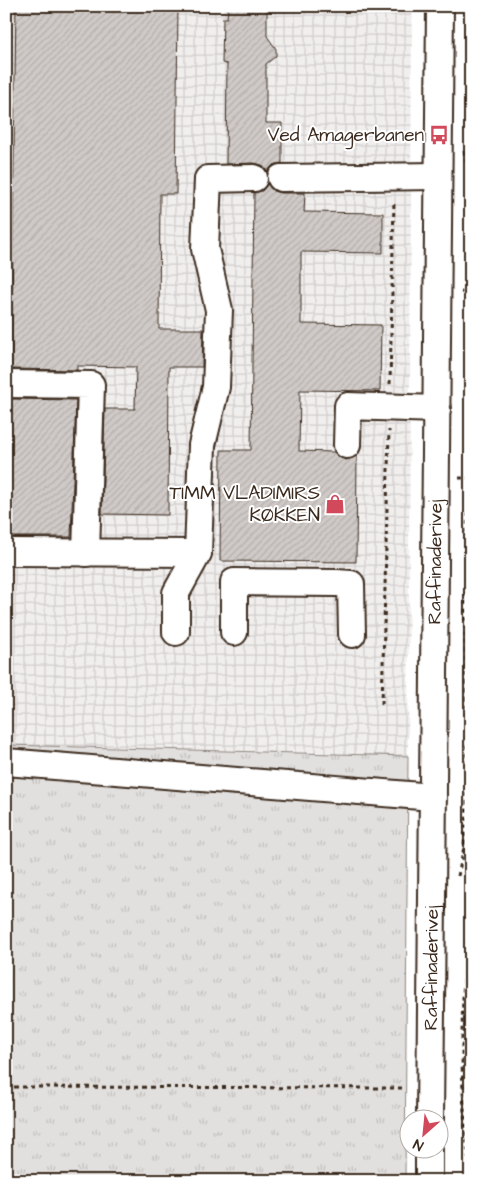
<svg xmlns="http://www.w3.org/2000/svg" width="477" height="1187" viewBox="0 0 477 1187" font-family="'Architects Daughter',sans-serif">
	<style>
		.industrial { fill: url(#industrial-grid) }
		.grass { fill: url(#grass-tufts); stroke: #8e857e }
		.pitch { fill: #e2e0de; stroke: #8e857e }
		.building { fill: url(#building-hatch); stroke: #3b2a1e }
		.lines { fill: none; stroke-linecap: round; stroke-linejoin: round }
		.minor-casing { stroke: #3b2a1e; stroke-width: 30 }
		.path { stroke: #3b2a1e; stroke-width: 3; stroke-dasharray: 4 4; stroke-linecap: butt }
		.minor { stroke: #fff; stroke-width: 26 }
		.labels { text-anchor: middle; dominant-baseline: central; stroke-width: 4; stroke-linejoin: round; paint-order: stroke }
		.poi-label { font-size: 19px; fill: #3b2a1e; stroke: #fff; text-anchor: end }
		.street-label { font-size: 19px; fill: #3b2a1e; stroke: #fff }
	</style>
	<defs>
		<pattern id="industrial-grid" width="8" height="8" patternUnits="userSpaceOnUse" patternTransform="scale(1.25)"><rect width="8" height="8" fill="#f1efee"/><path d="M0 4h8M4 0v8" fill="none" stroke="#d0cdcc"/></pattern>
		<pattern id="grass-tufts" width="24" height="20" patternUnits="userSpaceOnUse" patternTransform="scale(1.25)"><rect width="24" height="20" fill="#e2e0de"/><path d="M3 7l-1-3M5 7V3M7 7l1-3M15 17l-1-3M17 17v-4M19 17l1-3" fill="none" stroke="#c3c0be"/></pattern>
		<pattern id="building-hatch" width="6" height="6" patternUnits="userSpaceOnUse" patternTransform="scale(1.25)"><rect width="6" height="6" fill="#cfcac7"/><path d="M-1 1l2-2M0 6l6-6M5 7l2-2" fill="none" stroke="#b3aeaa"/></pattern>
	</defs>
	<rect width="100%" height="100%" fill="#fff"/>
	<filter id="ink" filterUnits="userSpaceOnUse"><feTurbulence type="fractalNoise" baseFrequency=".02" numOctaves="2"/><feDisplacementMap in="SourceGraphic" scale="10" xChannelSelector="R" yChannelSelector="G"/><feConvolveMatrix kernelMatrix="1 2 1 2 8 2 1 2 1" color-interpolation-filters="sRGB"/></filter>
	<g filter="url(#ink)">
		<polygon class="industrial" points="6,6 412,6 408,756 6,745"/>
		<polygon class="grass" points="6,745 408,756 405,1181 6,1181"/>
		<polygon class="pitch" points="471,961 471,1125 468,1075"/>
		<g class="building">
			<polygon points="16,6 178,6 176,194 160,194 159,329 203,329 202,367 169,367 168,515 102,514 105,409 135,409 136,367 77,366 77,370 11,369"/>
			<polygon points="228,6 267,6 267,36 276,49 276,56 266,64 266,123 282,123 282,163 273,165 267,172 262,165 254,163 226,164 227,64 222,63 223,18 227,18"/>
			<polygon points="268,184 273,191 281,193 305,193 304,212 383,213 383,253 301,252 301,324 381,325 380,391 300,390 299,451 334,452 339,457 346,460 357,456 356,562 220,561 221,450 251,450 254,193 262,191"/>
			<polygon points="11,399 76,400 71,537 10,537"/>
		</g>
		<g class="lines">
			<defs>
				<g id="minor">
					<polyline points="281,178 438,176"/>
					<polyline points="6,384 91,385 86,553"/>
					<polyline points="347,445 348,406 437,409"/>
					<polyline points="6,552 198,553"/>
					<polyline points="176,632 176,593 198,553 202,445 216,387 219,310 205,249 208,179 254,178"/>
					<polyline points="234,632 234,582 337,583 351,584 352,634"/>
					<polyline points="6,762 433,797"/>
					<path id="s1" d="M430 1120 440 6"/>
					<polyline points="429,1181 429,1150"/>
				</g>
			</defs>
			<use href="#minor" class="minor-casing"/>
			<g class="path">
				<polyline points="466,61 471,25"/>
				<polyline points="465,85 471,122"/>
				<polyline points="464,151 471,189"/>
				<polyline points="461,292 471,293"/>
				<polyline points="471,358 471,445"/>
				<polyline points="390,384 394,200"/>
				<polyline points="459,478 471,478"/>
				<polyline points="382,704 389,430"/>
				<polyline points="458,876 464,847 467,802 465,614 467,526 471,479"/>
				<path d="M471 900C460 993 458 1086 471 1178"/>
				<polyline points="6,1087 406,1088"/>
			</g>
			<use href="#minor" class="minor"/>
		</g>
	</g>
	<defs>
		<symbol id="bus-bare" viewBox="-9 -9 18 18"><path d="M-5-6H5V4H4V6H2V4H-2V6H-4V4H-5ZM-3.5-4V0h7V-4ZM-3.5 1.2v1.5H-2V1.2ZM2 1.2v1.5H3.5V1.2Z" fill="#d1495b" stroke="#fff" stroke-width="2.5" paint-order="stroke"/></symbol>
		<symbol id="shop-bare" viewBox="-9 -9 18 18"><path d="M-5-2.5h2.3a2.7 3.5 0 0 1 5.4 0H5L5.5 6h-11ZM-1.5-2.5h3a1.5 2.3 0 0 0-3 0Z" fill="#d1495b" stroke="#fff" stroke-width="2.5" paint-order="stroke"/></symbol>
	</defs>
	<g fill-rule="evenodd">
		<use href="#bus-bare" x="425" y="121" width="28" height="28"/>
		<use href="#shop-bare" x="321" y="490" width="28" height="28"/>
	</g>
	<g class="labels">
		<g class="poi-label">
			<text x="424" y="135">Ved Amagerbanen</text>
			<text x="320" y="493">TIMM VLADIMIRS<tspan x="320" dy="22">KØKKEN</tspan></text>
		</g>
		<g class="street-label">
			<text stroke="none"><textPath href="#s1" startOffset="558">Raffinaderivej</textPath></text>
			<text stroke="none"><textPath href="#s1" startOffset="152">Raffinaderivej</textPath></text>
		</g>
	</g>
	<rect width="477" height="1187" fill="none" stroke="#fff" stroke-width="25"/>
	<rect x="12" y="12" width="452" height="1162" fill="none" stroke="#3b2a1e" stroke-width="2" filter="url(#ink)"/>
	<g transform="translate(424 1134) rotate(207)"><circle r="24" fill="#ffffff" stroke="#b1aaa5"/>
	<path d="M0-4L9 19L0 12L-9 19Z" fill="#d1495b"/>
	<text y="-8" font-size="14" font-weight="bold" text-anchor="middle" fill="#3b2a1e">N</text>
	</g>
</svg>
